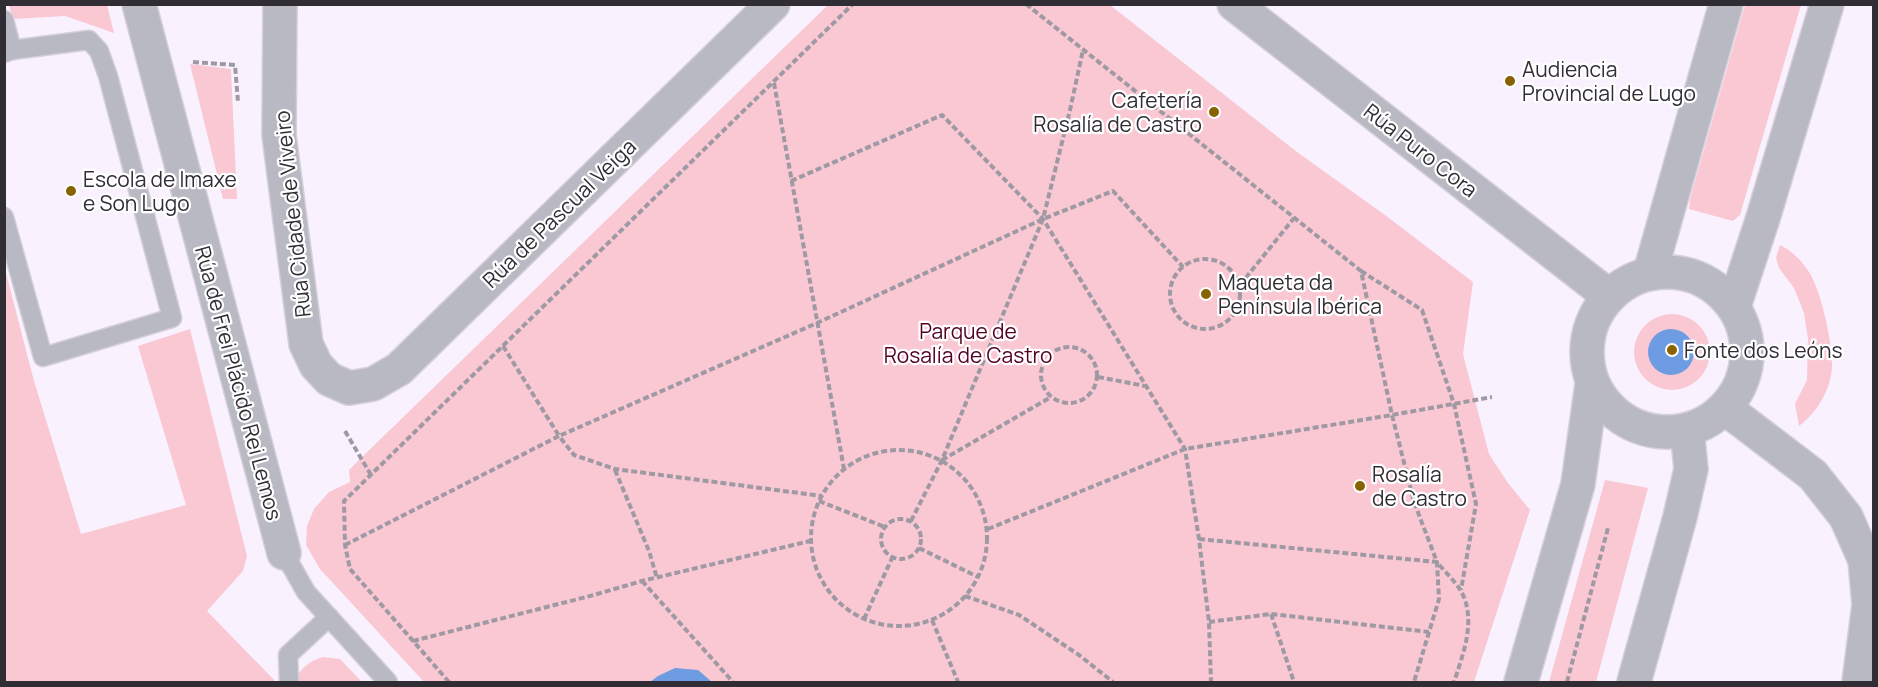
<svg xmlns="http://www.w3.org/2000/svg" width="1878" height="687" viewBox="0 0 1878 687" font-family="Manrope,sans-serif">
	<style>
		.green { fill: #f9c8d3 }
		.water { fill: #6d9ce2 }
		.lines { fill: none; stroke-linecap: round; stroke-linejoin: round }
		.lane-casing { stroke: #d5cfda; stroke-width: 21 }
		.street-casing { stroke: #d5cfda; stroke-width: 36 }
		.path { stroke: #9f99a3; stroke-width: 4; stroke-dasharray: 6 3; stroke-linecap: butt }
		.lane { stroke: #b9b9c3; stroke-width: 18 }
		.street { stroke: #b9b9c3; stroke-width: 33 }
		.poi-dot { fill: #896200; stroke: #fff; stroke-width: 2 }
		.labels { text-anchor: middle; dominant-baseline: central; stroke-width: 4.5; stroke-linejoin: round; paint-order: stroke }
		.poi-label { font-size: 21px; fill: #312d34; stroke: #fff; text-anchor: start }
		.street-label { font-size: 21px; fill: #312d34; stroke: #fff }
		.park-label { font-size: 21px; fill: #530024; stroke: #fff }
	</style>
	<rect width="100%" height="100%" fill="#f9f2fe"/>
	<g class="green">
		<polygon points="829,4 1110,5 1297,152 1385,215 1473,282 1463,354 1489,454 1508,483 1530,510 1474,682 424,682 320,569 306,545 307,526 314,509 329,492 350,482 349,470 361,458"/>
		<polygon points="9,5 107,5 114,33 65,16 13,19"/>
		<polygon points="1745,5 1801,5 1740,215 1733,221 1689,209 1690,199"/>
		<polygon points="190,64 231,69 237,199 223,199"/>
		<path d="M1780 245C1792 251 1800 259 1807 269 1821 287 1833 345 1832 367 1831 389 1817 413 1799 426L1795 404 1807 380 1808 339 1804 313 1794 288 1779 268 1776 258Z"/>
		<polygon points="5,269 34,381 81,534 186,505 138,346 190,329 247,556 243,571 207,611 276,682 5,682"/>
		<circle cx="1672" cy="352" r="38"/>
		<polygon points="1605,480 1648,488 1596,682 1549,682"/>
		<path d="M323 657 340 659 362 682H295C299 669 309 661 323 657Z"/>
	</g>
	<g class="water">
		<circle cx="1671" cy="352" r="23"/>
		<polygon points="675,668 698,670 712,682 650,682 658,676"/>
	</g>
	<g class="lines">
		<defs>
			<g id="lane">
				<polyline points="4,20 12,50"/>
				<polyline points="4,53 12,50 89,40 99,51 108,76 172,318 43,357 4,217"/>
				<polyline points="284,553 306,592 388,682"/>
				<polyline points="289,682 288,655 329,617"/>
			</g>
			<g id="street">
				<polyline points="139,4 284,553"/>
				<polyline points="280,4 279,135 306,344 316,365 329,379 349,388 373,384 399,369 773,4"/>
				<polyline points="1234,4 1609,296"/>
				<circle cx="1667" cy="352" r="80"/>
				<polyline points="1650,273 1726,4"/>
				<polyline points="1734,306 1763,218 1827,4"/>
				<polyline points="1725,408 1813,475 1846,517 1865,560 1869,605 1859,682"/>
				<polyline points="1521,682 1578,484 1592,384"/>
				<polyline points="1634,682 1680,517 1691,469 1687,430"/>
			</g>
		</defs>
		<use href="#lane" class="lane-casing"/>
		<use href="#street" class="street-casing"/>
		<g class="path">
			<polyline points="1026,4 1361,271 1392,415 1414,502 1437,562 1439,599 1414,682"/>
			<polyline points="193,62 235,65 238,102"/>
			<polyline points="774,83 844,469"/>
			<polyline points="791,181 942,115 1043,219 1185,449 1199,539 1209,622 1211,682"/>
			<circle cx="1205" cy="294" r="35"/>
			<polyline points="1361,271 1422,310 1454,404 1476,504 1461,590"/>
			<polyline points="1240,285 1294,218"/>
			<polyline points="503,346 559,436 817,323 1043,219 1113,191 1183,267"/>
			<circle cx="1069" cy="375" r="28"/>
			<polyline points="1098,377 1145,386"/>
			<polyline points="345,431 371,475"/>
			<circle cx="899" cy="538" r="88"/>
			<polyline points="942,460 1051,397"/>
			<polyline points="615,470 649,551 657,578"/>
			<polyline points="819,501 885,527"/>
			<circle cx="901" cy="539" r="20"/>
			<polyline points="911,521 942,460 1043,219 1070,110 1083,50"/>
			<polyline points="988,529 1185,449 1392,415 1492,397"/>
			<path d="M1199 539 1437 562C1444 571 1455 581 1461 591 1477 620 1463 654 1454 682"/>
			<polyline points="345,545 559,436 574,455 615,469 822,496"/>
			<polyline points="919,548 978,577"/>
			<polyline points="642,581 733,682"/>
			<polyline points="965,596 1019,615 1079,655 1113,682"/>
			<polyline points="1271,614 1294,682"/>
			<polyline points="864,619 893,556"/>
			<polyline points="932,620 958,682"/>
			<polyline points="1209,622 1271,614 1429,632"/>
			<polyline points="413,641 590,596 642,581 810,541"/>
			<polyline points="449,682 350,569 345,545 344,501 853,4"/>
			<polyline points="1567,682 1608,528"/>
		</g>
		<use href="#lane" class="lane"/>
		<use href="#street" class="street"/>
	</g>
	<g class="poi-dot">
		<circle cx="1510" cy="81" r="6"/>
		<circle cx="1214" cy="112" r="6"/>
		<circle cx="71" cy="191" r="6"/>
		<circle cx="1206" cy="294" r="6"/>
		<circle cx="1672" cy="350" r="6"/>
		<circle cx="1360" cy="486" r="6"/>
	</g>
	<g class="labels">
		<g class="poi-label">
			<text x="1522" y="69">Audiencia<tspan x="1522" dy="24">Provincial de Lugo</tspan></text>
			<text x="1202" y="100" text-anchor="end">Cafetería<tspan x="1202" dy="24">Rosalía de Castro</tspan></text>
			<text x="83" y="179">Escola de Imaxe<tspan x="83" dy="24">e Son Lugo</tspan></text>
			<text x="1218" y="282">Maqueta da<tspan x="1218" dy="24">Península Ibérica</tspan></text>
			<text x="1684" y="350">Fonte dos Leóns</text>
			<text x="1372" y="474">Rosalía<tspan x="1372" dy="24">de Castro</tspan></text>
		</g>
		<g class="street-label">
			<text transform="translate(1421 150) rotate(38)">Rúa Puro Cora</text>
			<text transform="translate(559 213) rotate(-44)">Rúa de Pascual Veiga</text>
			<text transform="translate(292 214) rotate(-96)">Rúa Cidade de Viveiro</text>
			<text transform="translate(239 383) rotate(75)">Rúa de Frei Plácido Rei Lemos</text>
		</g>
		<g class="park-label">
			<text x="968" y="331">Parque de<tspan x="968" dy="24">Rosalía de Castro</tspan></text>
		</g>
	</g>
	<rect width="1878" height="687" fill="none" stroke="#312d34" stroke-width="12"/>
</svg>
